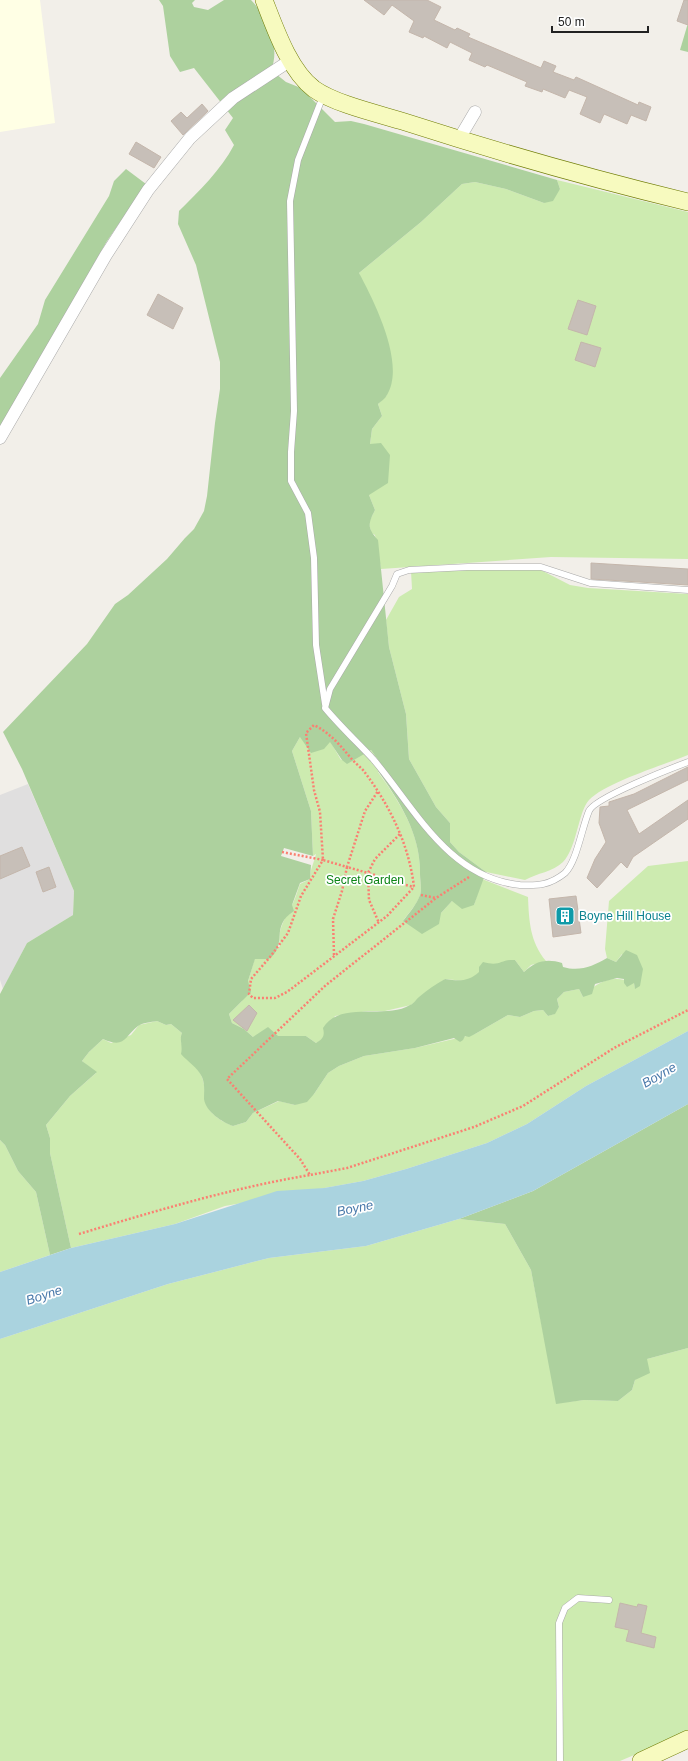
<svg xmlns="http://www.w3.org/2000/svg" width="688" height="1761" viewBox="0 0 688 1761" font-family="Helvetica,sans-serif">
	<style>
		.residential { fill: #e0dfdf }
		.education { fill: #ffffe5 }
		.grass { fill: #cdebb0 }
		.forest { fill: #add19e }
		.water { fill: #aad3df }
		.building { fill: #c7bfb8; stroke: #c4b6ab }
		.lines { fill: none; stroke-linecap: round; stroke-linejoin: round }
		.lane-casing { stroke: #a9a9a9; stroke-width: 7 }
		.street-casing { stroke: #a9a9a9; stroke-width: 13 }
		.secondary-casing { stroke: #707d05; stroke-width: 18 }
		.path { stroke: #fa8072; stroke-width: 2.5; stroke-dasharray: 2 2; stroke-linecap: butt }
		.lane { stroke: #fff; stroke-width: 6 }
		.street { stroke: #fff; stroke-width: 12 }
		.secondary { stroke: #f7fabf; stroke-width: 17 }
		.labels { text-anchor: middle; dominant-baseline: central; stroke-width: 3.5; stroke-linejoin: round; paint-order: stroke }
		.park-label { font-size: 12px; fill: #0c8416; stroke: #fff }
		.culture-label { font-size: 12px; fill: #0d838f; stroke: #fff; text-anchor: start }
		.water-label { font-size: 13px; font-style: italic; fill: #4a7aab; stroke: #fff }
	</style>
	<rect width="100%" height="100%" fill="#f2efe9"/>
	<polygon class="residential" points="28,784 74,891 73,915 27,943 3,989 0,980 0,795"/>
	<polygon class="education" points="0,0 40,0 55,123 0,132"/>
	<g class="grass">
		<polygon points="557,180 688,212 688,559 551,557 381,569 375,535 371,533 369,522 375,510 369,495 370,444 372,429 382,416 378,404 387,395 359,273 421,222 462,184 475,182 506,189 544,203 560,189"/>
		<path d="M537 568 570 585 588 588 688 594V755C663 765 605 783 589 800 578 812 577 848 563 862 553 872 537 873 525 880L486 872 459 852 450 842V823L436 807 409 759 406 714 389 647 386 620 399 597 412 589 411 571Z"/>
		<path d="M300 737 330 741 341 760 371 750 385 768 378 772C400 803 421 834 420 874 420 880 422 889 420 895 417 905 408 913 403 921L441 913 452 901 474 905 482 879 528 897C529 921 530 942 546 961L531 965 524 972 515 960 480 972 472 979 464 981 445 979 411 1005 385 1011H368L335 1016 322 1040 316 1043 306 1036 253 1037 244 1029 232 1023 229 1014 242 1001 255 958 269 959 280 946C277 930 284 921 291 907 295 900 297 892 300 884L310 879C310 869 314 863 316 854L313 856 311 811 292 751Z"/>
		<path d="M688 861V1031L586 1086 527 1124 487 1143 406 1169 363 1181 225 1206 175 1224 71 1248 50 1153V1138L46 1125 70 1096 96 1073 82 1061 89 1052 103 1039 111 1043 131 1035 139 1025 157 1021 166 1025 171 1024 182 1033C176 1048 197 1064 202 1077 207 1090 202 1102 212 1113 218 1119 225 1123 233 1126L246 1122 253 1113 279 1101 295 1105 314 1094 328 1073 339 1066 364 1056 415 1048 475 1034 508 1015 520 1017 534 1011 543 1010 548 1016 554 1014 559 1007 557 999 564 992 579 989 583 997C598 981 612 974 634 983L635 988 640 985 622 954 616 962 607 958 605 949 609 901 648 866Z"/>
		<polygon points="0,1140 5,1145 18,1171 36,1192 50,1255 0,1272"/>
		<polygon points="459,1219 505,1224 531,1270 557,1403 584,1400 618,1401 632,1390 635,1380 647,1359 688,1348 688,1732 620,1761 0,1761 0,1339 168,1284 269,1258 366,1246"/>
	</g>
	<g class="forest">
		<path d="M159 0H195L192 3 194 7 208 10 224 0H251C267 16 281 47 271 70L286 82 301 88 335 122 351 121 364 124 557 180 560 189 553 201 544 203 506 189 475 182 462 184 421 222 359 273C374 301 406 364 387 395 385 399 381 401 378 404L382 416 372 429 370 444 381 443 390 455 388 483 369 495 375 510C368 524 367 528 378 540L389 647 406 714 409 759 436 807 450 823V842L459 852 486 872 474 905 462 909 452 901 441 913 439 924 422 934 403 921C409 913 417 904 420 895 422 889 420 880 420 874 421 835 400 802 378 771L384 768 371 750 347 764 342 760 330 742 324 749 311 753 300 737 292 751 311 811 313 856 284 848 281 856 311 865 310 879 300 883 292 905 294 911C269 927 289 944 269 959H255L248 981 251 992 229 1014 232 1023 244 1029 253 1037 268 1027 278 1036H306L316 1043C323 1039 325 1036 323 1028 340 1000 386 1020 410 1005 414 1004 416 999 419 997 427 990 436 984 445 979 459 981 468 982 479 972V967L483 962C501 967 500 959 515 960L524 972C535 961 547 958 562 963L563 967C580 972 593 966 607 958L616 962 626 950 637 955 643 969 640 986 635 989 634 983 627 987 624 983V979L617 978 595 984 592 994 583 997 579 989 564 992 557 999 559 1007 555 1014 548 1016 543 1010 534 1011 520 1017 508 1015 475 1034 469 1037 465 1036 463 1040 460 1042 454 1038 415 1048 364 1056 339 1066 328 1073 314 1094 307 1102 295 1105 278 1101 253 1113 246 1122 233 1126C222 1122 206 1112 204 1099 204 1092 205 1084 202 1077 198 1068 187 1061 181 1054 183 1046 179 1039 182 1033L171 1024 166 1025 157 1021C151 1022 142 1023 138 1026 124 1037 125 1049 103 1039L89 1052 82 1061 97 1072 70 1096 46 1125 50 1138V1153L71 1248 50 1255 36 1192 18 1171 5 1145 0 1140V994L27 943 73 915 74 891 22 769 3 732 87 644 115 604 128 595 167 559 185 538 194 529 204 511 207 496 215 423 220 389V362L196 265 178 224 179 211C199 191 221 170 234 145L225 130 233 118 194 68 180 72 170 56 163 6Z"/>
		<polygon points="688,23 688,52 680,50"/>
		<polygon points="126,169 146,184 107,241 0,428 0,378 38,324 45,300 109,196 114,181"/>
		<polygon points="688,1104 688,1348 647,1359 650,1373 635,1380 632,1390 618,1401 584,1400 556,1404 531,1270 505,1224 459,1219 533,1191"/>
	</g>
	<polygon class="water" points="688,1031 688,1104 533,1191 459,1219 366,1246 269,1258 168,1284 0,1339 0,1272 71,1248 175,1224 277,1191 324,1188 363,1181 406,1169 487,1143 527,1124 586,1086"/>
	<g class="building">
		<polygon points="364,0 427,0 441,7 434,20 455,30 457,28 470,34 468,37 541,68 544,61 556,66 553,72 574,80 576,77 638,105 639,102 651,107 646,121 631,115 627,124 604,114 600,123 580,114 587,97 569,90 565,98 543,89 542,92 525,86 527,82 487,65 485,67 469,60 472,53 450,42 447,48 424,36 423,38 409,32 414,21 392,5 384,15"/>
		<polygon points="684,0 688,0 688,25 677,21"/>
		<polygon points="202,104 208,111 183,135 171,121 181,112 187,118"/>
		<polygon points="136,142 161,157 154,168 129,154"/>
		<polygon points="158,294 183,308 173,329 147,315"/>
		<polygon points="578,300 596,306 587,335 568,329"/>
		<polygon points="581,342 601,348 595,367 575,360"/>
		<polygon points="591,563 688,569 688,585 591,579"/>
		<polygon points="688,767 688,780 627,810 639,834 688,800 688,819 633,857 627,868 621,862 597,888 587,878 595,859 606,842 599,823 600,807 609,806 609,802 634,794"/>
		<polygon points="22,847 30,866 0,879 0,856"/>
		<polygon points="49,867 56,887 43,892 36,872"/>
		<polygon points="576,896 581,933 553,937 549,899"/>
		<polygon points="249,1005 257,1013 247,1031 233,1020"/>
		<polygon points="620,1603 637,1607 638,1604 647,1606 641,1633 656,1637 654,1648 626,1641 629,1630 615,1627"/>
	</g>
	<g class="lines">
		<defs>
			<g id="lane">
				<polyline points="323,96 298,160 290,201 294,411 291,452 291,481 308,513 314,558 316,645 325,704"/>
				<path d="M688 590 590 583 541 567H468L409 570 397 574 392 586 330 689 325 708C340 726 357 742 373 759 414 807 448 878 520 885 538 886 550 885 565 873 577 861 582 827 589 811 594 798 672 768 688 762"/>
				<polyline points="560,1761 559,1623 565,1608 578,1598 609,1600"/>
			</g>
			<g id="street">
				<polyline points="459,139 475,112"/>
				<polyline points="0,438 106,255 148,190 190,138 233,98 291,60"/>
			</g>
			<g id="secondary">
				<path d="M264 0C275 28 289 70 314 89 335 104 379 114 405 122 498 152 593 179 688 202"/>
				<polyline points="641,1761 688,1739"/>
			</g>
		</defs>
		<use href="#lane" class="lane-casing"/>
		<use href="#street" class="street-casing"/>
		<use href="#secondary" class="secondary-casing"/>
		<g class="path">
			<path d="M282 852 323 860 301 896 288 933 270 957 251 979 249 994 253 998H275L287 992 387 916 414 887C409 844 389 804 363 770 359 766 354 762 350 757 339 744 330 733 314 725L306 733 314 790 320 812 323 860 347 867 365 811 378 791"/>
			<polyline points="375,875 368,873 375,859 400,834"/>
			<polyline points="469,877 436,898 326,985 227,1079 300,1159 310,1175 347,1168 474,1127 523,1106 614,1048 688,1010"/>
			<polyline points="402,884 414,887"/>
			<polyline points="421,895 436,898"/>
			<polyline points="334,955 333,919 342,891 347,867 368,873 369,900 379,923"/>
			<path d="M79 1234C155 1211 232 1188 310 1175"/>
		</g>
		<use href="#lane" class="lane"/>
		<use href="#street" class="street"/>
		<use href="#secondary" class="secondary"/>
	</g>
	<defs>
		<symbol id="building-square" viewBox="-11 -11 22 22"><rect x="-9" y="-9" width="18" height="18" rx="4" fill="#0f9aa8" stroke="#fff"/><path d="M-4-6H4V6H1V3H-1V6H-4ZM-2.5-4.3h1.7v1.8h-1.7ZM.8-4.3h1.7v1.8H.8ZM-2.5-1h1.7V.8h-1.7ZM.8-1h1.7V.8H.8Z" fill="#fff"/></symbol>
	</defs>
	<g fill-rule="evenodd">
		<use href="#building-square" x="554" y="905" width="22" height="22"/>
	</g>
	<g class="labels">
		<g class="park-label">
			<text x="365" y="880">Secret Garden</text>
		</g>
		<g class="culture-label">
			<text x="579" y="916">Boyne Hill House</text>
		</g>
		<g class="water-label">
			<text transform="translate(659 1075) rotate(-30)">Boyne</text>
			<text transform="translate(355 1208) rotate(-11)">Boyne</text>
			<text transform="translate(44 1295) rotate(-18)">Boyne</text>
		</g>
	</g>
	<path d="M552 26v6h96v-6" fill="none" stroke="#222222" stroke-width="2"/>
	<text x="558" y="26" font-size="12" fill="#222222" stroke="#ffffff" stroke-width="3" paint-order="stroke">50 m</text>
</svg>
